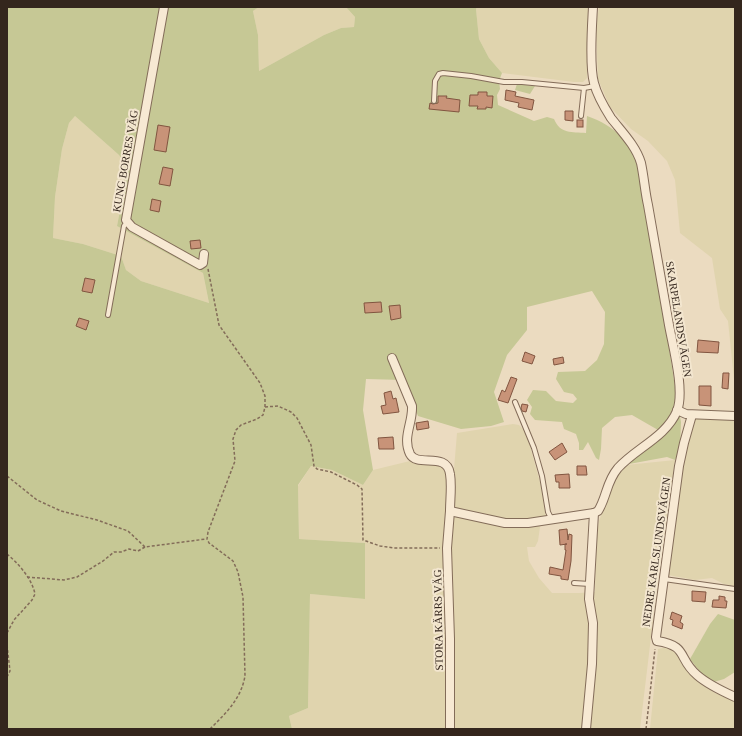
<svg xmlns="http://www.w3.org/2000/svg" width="742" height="736" viewBox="0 0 742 736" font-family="'Times New Roman',serif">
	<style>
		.farmland { fill: #e0d4ae }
		.green { fill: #c6c895; fill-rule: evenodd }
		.building { fill: #c89378; stroke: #815540 }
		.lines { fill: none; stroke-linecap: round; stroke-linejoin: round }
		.lane-casing { stroke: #836c59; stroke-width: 6 }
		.street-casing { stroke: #836c59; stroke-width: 10 }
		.path { stroke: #836c59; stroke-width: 1.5; stroke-dasharray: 3 2; stroke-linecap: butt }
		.lane { stroke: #f7e9d3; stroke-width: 4 }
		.street { stroke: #f7e9d3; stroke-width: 8 }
		.labels { text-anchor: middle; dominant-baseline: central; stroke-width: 4; stroke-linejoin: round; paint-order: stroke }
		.street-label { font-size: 11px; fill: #34261d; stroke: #f3e6cf }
	</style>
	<rect width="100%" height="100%" fill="#ebdbc0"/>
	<g class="farmland">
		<polygon points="259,7 346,7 355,17 354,27 341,28 324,35 259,71 258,35 253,11"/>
		<polygon points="477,7 588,7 587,78 583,82 574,82 502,73 489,58 479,39 476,9"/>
		<polygon points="599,7 735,7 735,389 728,321 720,309 712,258 680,233 675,180 667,161 648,141 631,129 610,107 598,79 596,27"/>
		<polygon points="75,116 119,155 125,164 122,200 117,226 203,273 209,303 141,281 126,270 121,256 83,244 53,238 55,197 62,149 69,123"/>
		<polygon points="735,416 735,586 724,584 712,578 695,580 668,575 683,461 693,419 734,419"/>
		<polygon points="513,424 519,425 526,432 540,482 546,517 540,527 538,541 535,547 527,547 529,561 539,578 552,593 579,593 595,592 596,542 599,521 607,500 610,486 626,465 675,460 655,598 651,637 640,729 292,729 289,716 308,708 310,594 365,599 365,543 299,539 298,486 311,466 332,470 363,485 373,470 410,461 439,464 454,469 457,433"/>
		<polygon points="668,647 677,652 684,665 700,683 715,693 735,701 735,729 650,729 658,649"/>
	</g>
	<g class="green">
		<path d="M7 7H259L253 11 258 35 259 71 324 35 341 28 354 27 355 17 346 7H477L476 9 479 39 489 58 502 73 499 81 500 89 497 95 498 105 534 121 547 117 554 119C560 134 572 132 586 133L587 116C616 126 629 142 640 169L672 367 677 401 681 422 680 449 675 460 667 457 629 464 633 459 665 434 632 415 615 417 602 428 601 449 599 460 596 458 588 442 583 450H579V443L576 434 564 429 562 422 535 420 530 414 532 407 527 400 533 390 546 391 556 401 573 403 577 399 573 394 564 392 556 379 558 372 585 371 597 360 604 344 605 312 592 291 527 307V330L507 355 494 392 504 422 491 426 461 429 418 416 403 380 366 379 363 410 373 470 363 485 332 470 311 466 298 485 299 539 365 543V599L310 594 308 708 289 716 292 729H7ZM75 116 119 155 125 164 122 200 117 226 203 273 209 303 141 281 126 270 121 256 83 244 53 238 55 197 62 149 69 123Z"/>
		<polygon points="517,84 535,86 530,94 515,90"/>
		<polygon points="718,614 735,620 735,672 724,679 714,682 704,677 690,659 710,624"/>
	</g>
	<g class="building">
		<polygon points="506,90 516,92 515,96 534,100 532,110 518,107 519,103 505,100"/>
		<polygon points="478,92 487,92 487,96 493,96 492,108 486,107 486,109 477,109 478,106 469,106 470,95 478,95"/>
		<polygon points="438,96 447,96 446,98 460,100 459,112 429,109 430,103 433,104 438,103"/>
		<polygon points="565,111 573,111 573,121 565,120"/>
		<rect x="577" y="120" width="6" height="7"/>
		<polygon points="158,125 170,127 166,152 154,150"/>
		<polygon points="163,167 173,169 170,186 159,184"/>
		<polygon points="152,199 161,201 159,212 150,210"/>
		<polygon points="200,240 201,248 191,249 190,241"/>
		<polygon points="85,278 95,280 92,293 82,291"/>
		<polygon points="381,302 382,312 365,313 364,303"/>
		<polygon points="400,305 401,318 391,320 389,306"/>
		<polygon points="79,318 89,321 86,330 76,326"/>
		<polygon points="698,340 719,342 718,353 697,352"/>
		<polygon points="525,352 535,356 532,364 522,361"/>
		<polygon points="563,357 564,363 554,365 553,359"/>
		<polygon points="723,373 729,373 728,389 722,388"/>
		<polygon points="511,377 517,379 508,403 498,400 502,390 505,392"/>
		<polygon points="699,386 711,386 711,406 699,405"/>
		<polygon points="391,391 393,399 396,398 399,412 383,414 381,406 386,405 384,393"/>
		<polygon points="522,404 528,405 526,412 522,411 521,408"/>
		<polygon points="428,421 429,428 417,430 416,423"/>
		<polygon points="393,437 394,449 379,449 378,438"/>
		<polygon points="562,443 567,452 555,460 549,452"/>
		<polygon points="577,466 586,466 587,475 577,475"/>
		<polygon points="569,474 570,488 559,488 559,482 556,482 555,475"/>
		<polygon points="567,529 568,540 569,534 572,535 571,561 568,580 561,579 561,576 549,574 550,567 563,570 566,550 565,550 565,544 567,544 560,545 559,530"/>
		<polygon points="692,591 706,592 705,602 692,601"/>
		<polygon points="719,596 725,597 725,601 727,601 726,608 712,607 713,600 719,600"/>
		<polygon points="672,612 682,616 680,622 683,624 682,629 672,625 673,620 670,619"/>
	</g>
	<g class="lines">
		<defs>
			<g id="lane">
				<polyline points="434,101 435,81 439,74 443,73 471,76 504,82 522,82 584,88 595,86"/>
				<polyline points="581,116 584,88"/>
				<polyline points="108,315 124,226 127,222"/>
				<polyline points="515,402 534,448 542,476 548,512 551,518"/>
				<polyline points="664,579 735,589"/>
				<polyline points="574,583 590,584"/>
			</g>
			<g id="street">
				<polyline points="164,7 126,220 132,227 200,265 203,263 204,254"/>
				<path d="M392 358 412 406C413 423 402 437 410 454 417 468 447 451 450 474 452 486 450 499 450 511L505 523H528L594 513"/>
				<polyline points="677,410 686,414 735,416"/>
				<path d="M692 415 684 443 679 466 656 637 657 641C689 646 677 658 697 675 706 683 724 692 735 697"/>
				<polyline points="450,511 447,548 450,639 450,729"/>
				<path d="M586 729 592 664 593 623 589 599 594 513 598 511C607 497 606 482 618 468 636 448 666 437 677 411 685 391 673 347 669 325 662 285 655 245 648 205 645 192 644 177 641 163 636 146 622 132 611 118 604 107 597 95 594 83 589 65 592 26 593 7"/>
			</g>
		</defs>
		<use href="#lane" class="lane-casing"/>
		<use href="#street" class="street-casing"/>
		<g class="path">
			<path d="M208 269 219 325 260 383 265 396V407L263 415 257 419 241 425 236 430 233 439 235 461 208 532 207 539 209 543 233 561 238 572 243 597 245 676C241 699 226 713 210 729"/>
			<polyline points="265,407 278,406 291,412 297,418 311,445 314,466 317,469 331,472 357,485 362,489 363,540 380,546 394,548 440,548"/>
			<polyline points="7,476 37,500 61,511 97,520 128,531 145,547 206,539"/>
			<path d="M7 554C19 564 32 579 35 594L32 600 14 620 7 633"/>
			<polyline points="27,577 64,580 77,577 103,561 114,552 121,552 129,549 138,551 145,547"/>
			<polyline points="7,645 10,671 7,677"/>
			<polyline points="646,729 655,649"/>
		</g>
		<use href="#lane" class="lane"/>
		<use href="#street" class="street"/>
	</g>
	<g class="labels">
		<g class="street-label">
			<text transform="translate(125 161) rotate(-80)">KUNG BORRES VÄG</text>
			<text transform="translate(679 319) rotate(81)">SKARPELANDSVÄGEN</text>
			<text transform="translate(656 552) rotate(-82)">NEDRE KARLSLUNDSVÄGEN</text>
			<text transform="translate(438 620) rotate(-91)">STORA KÄRRS VÄG</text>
		</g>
	</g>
	<rect width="742" height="736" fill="none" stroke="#34261d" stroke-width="16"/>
</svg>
